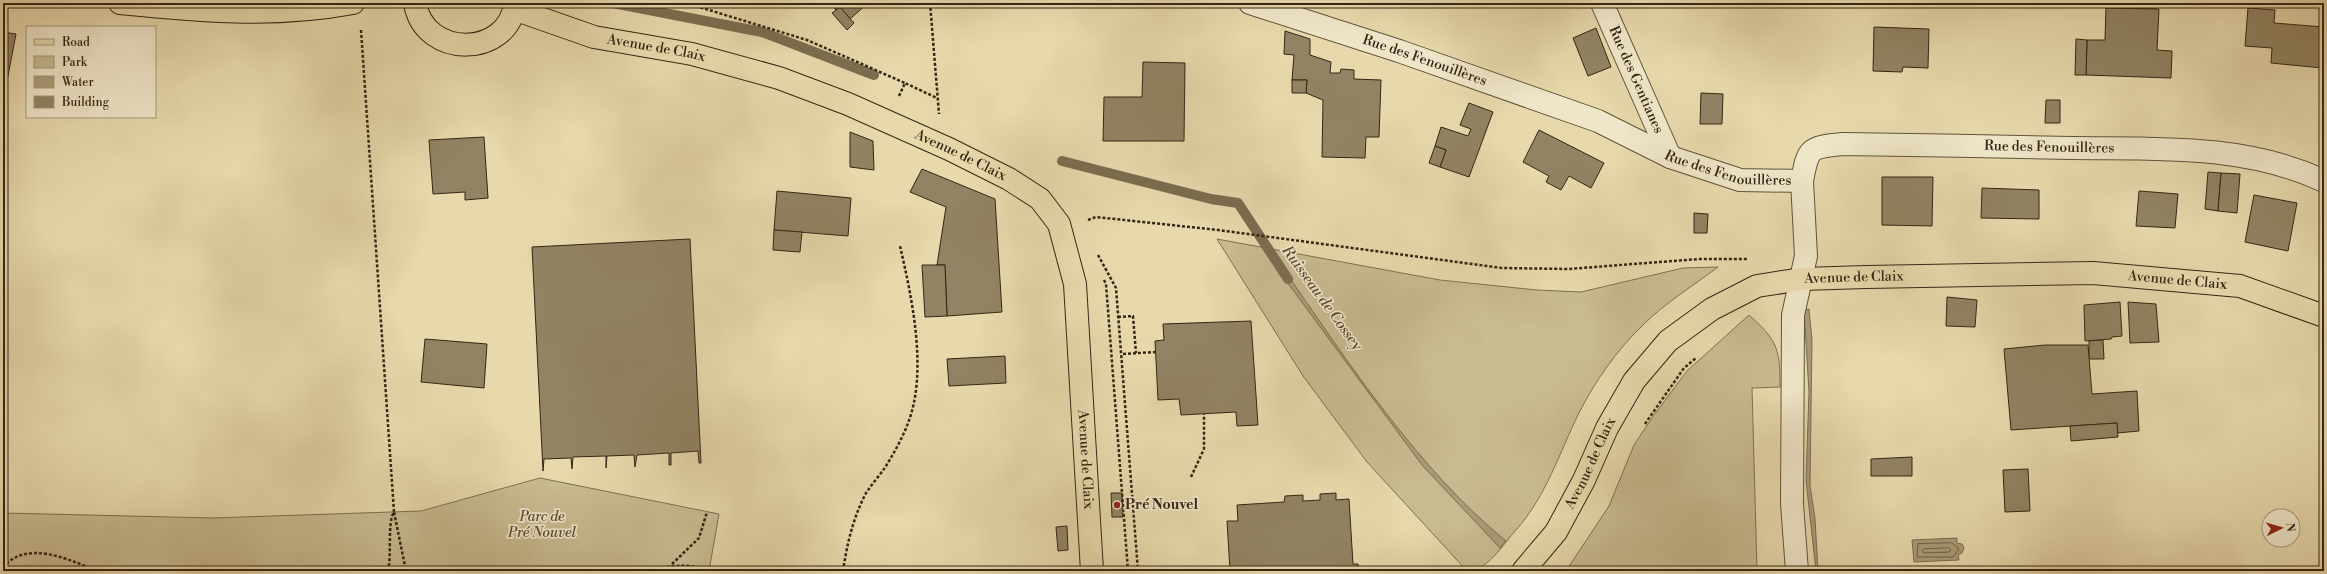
<svg xmlns="http://www.w3.org/2000/svg" width="2327" height="574" viewBox="0 0 2327 574" font-family="'Libre Bodoni',serif">
	<style>
		.green { fill: #c9bb92; stroke: #7e7053 }
		.water { fill: #aa9c78; stroke: #7b6d50 }
		.lines { fill: none; stroke-linecap: round; stroke-linejoin: round }
		.shore { stroke: #6f6146; stroke-width: 1 }
		.stream { stroke: #7b6d50; stroke-width: 10 }
		.building { fill: #918363; stroke: #342614 }
		.minor-casing { stroke: #61533a; stroke-width: 24 }
		.major-casing { stroke: #342614; stroke-width: 24 }
		.path { stroke: #342614; stroke-width: 2.5; stroke-dasharray: 3 2; stroke-linecap: butt }
		.minor { stroke: #efe6c9; stroke-width: 22 }
		.major { stroke: #e7d9ac; stroke-width: 22 }
		.poi-dot { fill: #8f2418; stroke: #efe6c9; stroke-width: 1.5 }
		.labels { text-anchor: middle; dominant-baseline: central; stroke-width: 3.5; stroke-linejoin: round; paint-order: stroke }
		.street-label { font-size: 14px; fill: #342614; stroke: #efe6c9 }
		.poi-label { font-size: 14px; font-weight: bold; fill: #342614; stroke: #efe6c9; text-anchor: start }
		.park-label { font-size: 14px; font-style: italic; fill: #594b34; stroke: #efe6c9 }
		.water-label { font-size: 15px; font-style: italic; fill: #574932; stroke: #efe6c9 }
	</style>
	<rect width="100%" height="100%" fill="#e7d9ac"/>
	<filter id="stains"><feTurbulence type="fractalNoise" baseFrequency=".005" numOctaves="4"/><feColorMatrix values="0 0 0 0 .2 0 0 0 0 .09 0 0 0 0 .02 0 0 0 .5 -.17"/></filter>
	<radialGradient id="worn" r=".72"><stop offset=".6" stop-color="#630" stop-opacity="0"/><stop offset="1" stop-color="#630" stop-opacity=".3"/></radialGradient>
	<g class="green">
		<path d="M1217 239 1440 280 1537 290 1581 292 1683 268 1718 267C1693 286 1665 303 1643 325 1617 350 1595 381 1579 413 1559 453 1547 495 1516 530 1503 544 1488 571 1467 571L1367 462 1303 376Z"/>
		<path d="M1749 315C1778 341 1780 349 1780 387L1752 388 1757 571H1566L1609 506 1634 445 1654 415 1687 371Z"/>
		<polygon points="540,478 719,514 709,571 3,571 3,513 212,518 421,511"/>
	</g>
	<g class="water">
		<path d="M1276 267 1283 268C1347 361 1418 469 1506 541L1500 548 1422 465Z"/>
		<polygon points="1809,309 1812,340 1810,485 1815,519 1818,571 1816,571 1806,480 1809,392 1804,310"/>
		<polygon points="1957,538 1957,543 1962,544 1964,548 1962,553 1958,555 1959,560 1914,562 1912,540"/>
	</g>
	<g class="lines">
		<g class="shore">
			<polygon points="1952,543 1959,549 1953,557 1917,557 1918,544"/>
			<polygon points="1949,548 1951,550 1949,552 1924,553 1922,551 1924,549"/>
		</g>
		<g class="stream">
			<polyline points="613,3 762,32 874,75"/>
			<polyline points="1062,161 1211,199 1238,203 1288,279"/>
		</g>
	</g>
	<g class="building">
		<polygon points="830,3 868,3 850,19 840,7 836,10"/>
		<polygon points="2106,3 2156,3 2156,9 2106,8"/>
		<polygon points="840,7 854,23 847,30 832,13"/>
		<polygon points="2106,8 2159,9 2157,50 2172,51 2171,78 2086,75 2087,40 2105,40"/>
		<polygon points="2248,8 2275,10 2274,23 2324,27 2322,68 2271,63 2272,48 2245,46"/>
		<polygon points="1874,27 1929,29 1928,68 1903,67 1902,72 1873,71"/>
		<polygon points="1596,28 1611,67 1588,76 1573,38"/>
		<polygon points="1285,31 1310,39 1310,55 1331,62 1330,73 1340,73 1341,69 1354,70 1354,79 1381,80 1379,137 1366,137 1365,158 1322,157 1323,100 1306,93 1307,80 1292,80 1294,55 1284,54"/>
		<polygon points="3,32 16,34 3,102"/>
		<polygon points="2076,39 2087,40 2086,75 2075,75"/>
		<polygon points="1143,62 1185,63 1184,141 1103,141 1104,97 1142,97"/>
		<polygon points="1292,80 1307,80 1306,93 1292,93"/>
		<polygon points="1701,93 1723,94 1722,124 1700,124"/>
		<polygon points="2046,100 2060,100 2060,123 2045,123"/>
		<polygon points="1469,103 1493,112 1469,177 1440,167 1446,150 1435,146 1441,127 1468,136 1471,129 1460,125"/>
		<polygon points="1539,130 1604,163 1591,188 1569,176 1561,190 1546,182 1549,176 1523,162"/>
		<polygon points="850,132 873,141 874,170 850,167"/>
		<polygon points="484,137 488,198 465,200 465,192 433,194 429,140"/>
		<polygon points="1435,146 1446,150 1440,167 1429,163"/>
		<polygon points="922,169 995,199 1002,312 947,316 945,265 937,265 946,207 910,192"/>
		<polygon points="2208,172 2221,173 2218,211 2205,209"/>
		<polygon points="2221,173 2240,174 2237,213 2218,211"/>
		<polygon points="1882,177 1933,177 1932,226 1882,225"/>
		<polygon points="1982,188 2039,190 2039,219 1981,218"/>
		<polygon points="777,191 851,198 848,236 774,230"/>
		<polygon points="2139,191 2178,194 2175,228 2136,226"/>
		<polygon points="2254,195 2297,203 2288,251 2245,242"/>
		<polygon points="1694,213 1708,214 1707,233 1694,233"/>
		<polygon points="774,230 802,232 800,252 773,250"/>
		<polygon points="690,239 701,463 699,463 698,451 671,453 671,465 669,465 669,453 637,455 635,467 634,455 607,456 606,468 606,456 573,457 572,469 571,458 544,459 543,471 532,247"/>
		<polygon points="922,265 945,265 947,316 925,317"/>
		<polygon points="1947,297 1977,300 1975,327 1946,326"/>
		<polygon points="2120,302 2122,336 2112,337 2111,339 2085,341 2084,305"/>
		<polygon points="2128,302 2156,304 2159,342 2130,343"/>
		<polygon points="1251,321 1258,425 1237,426 1236,412 1181,415 1179,399 1158,400 1155,341 1164,340 1163,324"/>
		<polygon points="425,339 487,344 484,388 421,382"/>
		<polygon points="2103,340 2104,359 2089,359 2089,341"/>
		<polygon points="2045,345 2088,345 2092,394 2137,391 2139,431 2117,433 2117,423 2011,430 2004,349"/>
		<polygon points="1005,356 1006,383 949,386 947,359"/>
		<polygon points="2117,423 2118,437 2071,441 2070,426"/>
		<polygon points="1912,457 1912,476 1871,476 1871,459"/>
		<polygon points="2028,469 2030,511 2005,512 2003,470"/>
		<polygon points="1111,493 1122,493 1123,517 1112,517"/>
		<polygon points="1336,493 1336,500 1349,499 1353,564 1358,564 1359,571 1230,571 1227,521 1238,521 1237,505 1284,502 1285,496 1303,495 1303,501 1320,500 1320,494"/>
		<polygon points="1067,526 1068,550 1058,551 1056,527"/>
	</g>
	<g class="lines">
		<defs>
			<g id="minor">
				<path id="s1" d="M1250 3 1399 51 1598 121 1670 157 1740 180 1802 181C1808 148 1809 147 1843 144 1919 145 1996 146 2072 148 2158 149 2245 144 2324 181"/>
				<path id="s2" d="M1602 3 1670 157"/>
				<polyline points="1797,571 1792,504 1793,315 1806,256 1802,181"/>
			</g>
			<g id="major">
				<path d="M120 3C200 11 273 18 353 3"/>
				<path d="M415 3C424 59 509 58 515 3"/>
				<path id="s3" d="M514 9 594 37 692 54 779 78 848 104 949 149 1009 179 1040 199 1059 224 1075 284 1092 571"/>
				<path id="s4" d="M1523 571 1556 532 1584 480 1607 428 1634 381 1668 341 1712 309 1757 286 1802 279 1866 277 2093 273 2240 286 2324 316"/>
			</g>
		</defs>
		<use href="#minor" class="minor-casing"/>
		<use href="#major" class="major-casing"/>
		<g class="path">
			<polyline points="686,3 807,40 905,83"/>
			<polyline points="930,3 939,114"/>
			<polyline points="361,30 394,512"/>
			<polyline points="899,96 905,83 937,98"/>
			<polyline points="1088,220 1096,217 1218,230 1502,268 1568,269 1699,259 1747,259"/>
			<polyline points="1098,255 1116,288 1138,571"/>
			<polyline points="1104,280 1106,284 1128,571"/>
			<polyline points="1118,317 1133,316 1136,353"/>
			<polyline points="1123,354 1155,352"/>
			<polyline points="1645,424 1684,368 1696,358"/>
			<polyline points="1191,477 1204,449 1204,414"/>
			<polyline points="672,564 699,538 707,512"/>
			<path d="M3 567C28 539 69 560 98 571"/>
			<path d="M388 571C392 554 387 523 394 512L406 571"/>
			<path d="M647 571C672 565 688 563 713 571"/>
			<path d="M843 571C847 544 853 518 866 493 872 484 880 475 886 466 894 453 903 437 908 423 928 372 912 298 900 246"/>
		</g>
		<use href="#minor" class="minor"/>
		<use href="#major" class="major"/>
	</g>
	<circle class="poi-dot" cx="1117" cy="505" r="4"/>
	<g class="labels">
		<g class="street-label">
			<text stroke="none"><textPath href="#s3" startOffset="148">Avenue de Claix</textPath></text>
			<text stroke="none"><textPath href="#s1" startOffset="184">Rue des Fenouillères</textPath></text>
			<text stroke="none"><textPath href="#s2" startOffset="84">Rue des Gentianes</textPath></text>
			<text stroke="none"><textPath href="#s1" startOffset="854">Rue des Fenouillères</textPath></text>
			<text stroke="none"><textPath href="#s3" startOffset="472">Avenue de Claix</textPath></text>
			<text stroke="none"><textPath href="#s1" startOffset="508">Rue des Fenouillères</textPath></text>
			<text stroke="none"><textPath href="#s4" startOffset="476">Avenue de Claix</textPath></text>
			<text stroke="none"><textPath href="#s4" startOffset="800">Avenue de Claix</textPath></text>
			<text stroke="none"><textPath href="#s3" startOffset="832">Avenue de Claix</textPath></text>
			<text stroke="none"><textPath href="#s4" startOffset="128">Avenue de Claix</textPath></text>
		</g>
		<g class="poi-label">
			<text x="1125" y="505">Pré Nouvel</text>
		</g>
		<g class="park-label">
			<text x="542" y="517">Parc de<tspan x="542" dy="16">Pré Nouvel</tspan></text>
		</g>
		<g class="water-label">
			<text transform="translate(1322 298) rotate(54)">Ruisseau de Cossey</text>
		</g>
	</g>
	<rect width="2327" height="574" fill="none" stroke="#e7d9ac" stroke-width="16"/>
	<rect x="4" y="4" width="2319" height="566" fill="none" stroke="#342614" stroke-width="2"/>
	<rect x="8" y="8" width="2311" height="558" fill="none" stroke="#342614"/>
	<rect x="26" y="26" width="130" height="92" fill="#efe6c9" stroke="#a49981"/>
	<rect x="34" y="39" width="20" height="6" fill="#e7d9ac" stroke="#a49981"/>
	<text x="62" y="46" font-size="12" fill="#342614">Road</text>
	<rect x="34" y="56" width="20" height="12" fill="#c9bb92" stroke="#a49981"/>
	<text x="62" y="66" font-size="12" fill="#342614">Park</text>
	<rect x="34" y="76" width="20" height="12" fill="#aa9c78" stroke="#a49981"/>
	<text x="62" y="86" font-size="12" fill="#342614">Water</text>
	<rect x="34" y="96" width="20" height="12" fill="#918363" stroke="#a49981"/>
	<text x="62" y="106" font-size="12" fill="#342614">Building</text>
	<g transform="translate(2281 528) rotate(85)"><circle r="19" fill="#efe6c9" stroke="#a49981"/>
	<path d="M0-3L7 15L0 10L-7 15Z" fill="#8f2418"/>
	<text y="-6" font-size="11" font-weight="bold" text-anchor="middle" fill="#342614">N</text>
	</g>
	<rect width="100%" height="100%" filter="url(#stains)"/>
	<rect width="100%" height="100%" fill="url(#worn)"/>
</svg>
